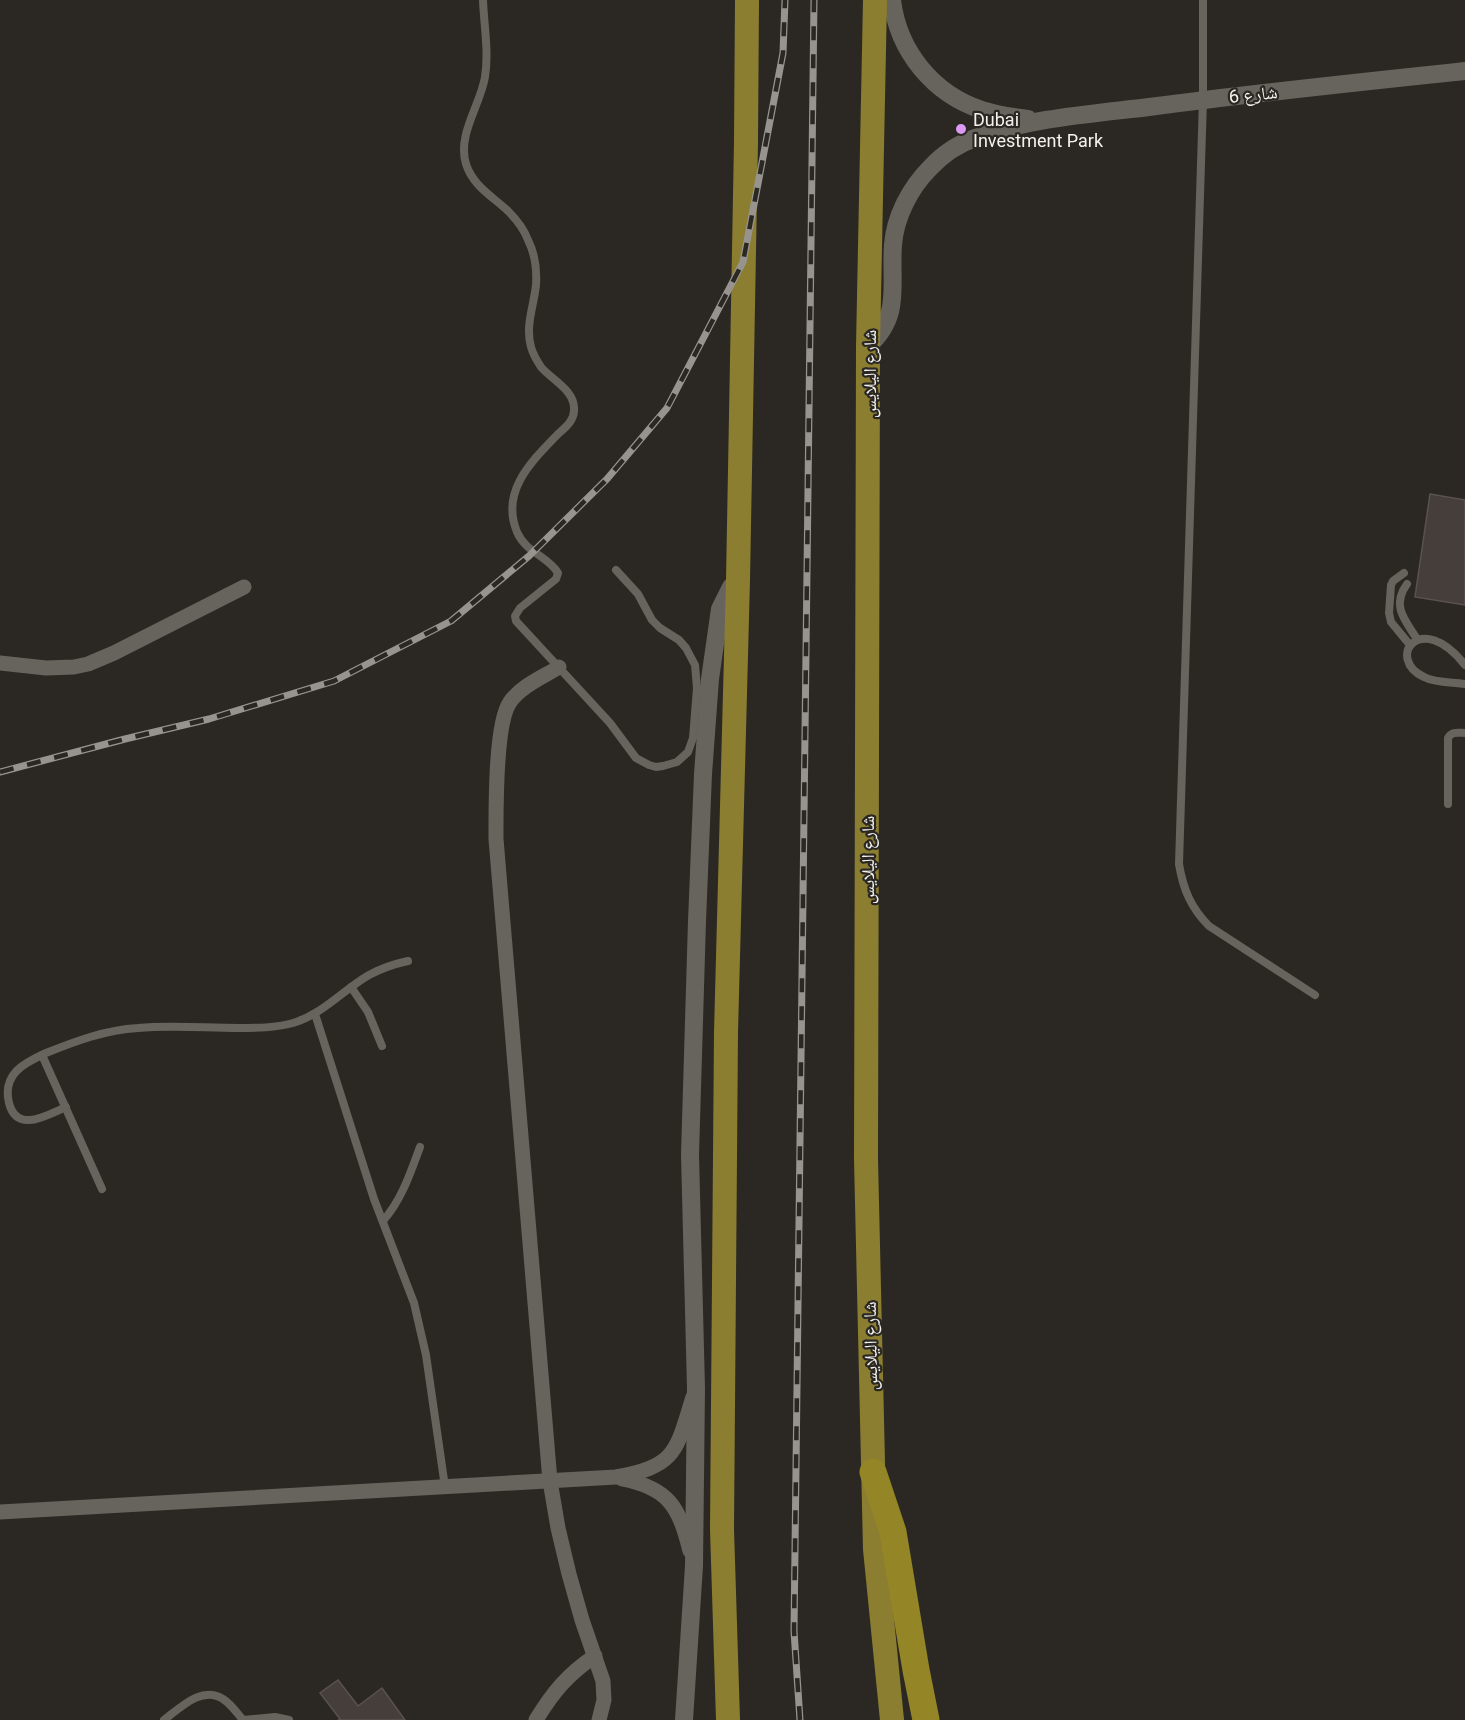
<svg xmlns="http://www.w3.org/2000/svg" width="1465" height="1720" viewBox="0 0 1465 1720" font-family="Roboto,'Noto Naskh Arabic',sans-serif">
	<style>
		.building { fill: #453e3b; stroke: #59524f; stroke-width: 1.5 }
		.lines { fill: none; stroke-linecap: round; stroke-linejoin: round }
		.service { stroke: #67635d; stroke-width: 8 }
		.minor { stroke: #67635d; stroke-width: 15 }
		.tertiary { stroke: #67635d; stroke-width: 18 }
		.trunk { stroke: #8b7e31; stroke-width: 24 }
		.motorway { stroke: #948526; stroke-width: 27 }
		.rail-casing { stroke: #979490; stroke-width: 7 }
		.rail { stroke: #2b2823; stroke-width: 4.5; stroke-dasharray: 14; stroke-linecap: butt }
		.poi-dot { fill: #dc99f4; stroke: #2b2823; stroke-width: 2 }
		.labels { text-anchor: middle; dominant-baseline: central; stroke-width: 4.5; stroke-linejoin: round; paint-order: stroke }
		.street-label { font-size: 18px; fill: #f4f2ee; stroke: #2b2823 }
		.poi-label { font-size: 18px; fill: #f4f2ee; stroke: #2b2823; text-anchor: start }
	</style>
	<rect width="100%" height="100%" fill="#2b2823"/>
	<g class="building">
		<polygon points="1430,494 1465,500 1465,605 1415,597"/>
		<polygon points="338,1680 358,1706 382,1688 405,1720 338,1720 340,1719 320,1693"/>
	</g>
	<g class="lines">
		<g class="service">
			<path d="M483 0C484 26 489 51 485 77 480 106 457 135 466 164 473 186 492 196 508 211 516 219 524 229 528 240 535 254 537 270 536 285 534 305 525 326 531 347 533 354 537 361 541 367 552 380 574 390 574 408 575 420 566 427 558 434 532 461 500 491 517 532 526 553 548 556 558 573L556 579 520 608 515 616 516 621 610 723 636 758 649 765 656 767 663 766 677 762 688 752 693 738 697 688 695 665 686 648 679 640 660 628 652 620 638 594 616 570"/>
			<path d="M1203 0V100L1179 864C1183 889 1191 908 1209 926L1315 995"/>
			<polyline points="1404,573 1393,581 1391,585 1389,613 1391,622 1410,645"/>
			<path d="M1407 584C1391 606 1405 620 1417 639"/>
			<path d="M1465 665C1420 608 1385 659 1424 677 1435 683 1452 682 1465 684"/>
			<path d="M1448 804V738C1452 731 1458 733 1465 733"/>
			<polyline points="351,987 368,1012 382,1046"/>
			<polyline points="315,1014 374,1199 414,1303 426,1355 445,1487"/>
			<polyline points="42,1055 102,1189"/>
			<path d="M66 1107C47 1115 17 1134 9 1103 2 1074 24 1063 46 1053 76 1041 105 1030 138 1028 171 1025 205 1028 238 1028 257 1028 275 1028 293 1023 323 1014 343 990 369 975 382 968 394 964 408 961"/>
			<path d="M383 1221C402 1199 410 1174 420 1147"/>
			<path d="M164 1720C180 1708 202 1685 223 1699 231 1704 237 1713 243 1720L275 1717 289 1720"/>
		</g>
		<g class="minor">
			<polyline points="0,663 46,668 74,667 88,664 114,653 244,587"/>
			<path d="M559 667C543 677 521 686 510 702 495 723 496 810 496 839L550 1481 558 1528 569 1574 582 1620 603 1681 604 1700 599 1720"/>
			<path d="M622 1479C669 1488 679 1507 690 1551"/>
			<path d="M0 1512 616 1477C677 1466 676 1451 693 1397"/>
			<path d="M536 1720C553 1692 568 1674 595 1656"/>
		</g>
		<g class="tertiary">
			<path d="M892 0C898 51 933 94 982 110 997 115 1013 117 1028 119"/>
			<path d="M868 346C902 316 890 285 893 245 895 217 910 188 930 168 942 155 958 144 975 138 1030 118 1091 114 1149 107 1254 93 1360 82 1465 71"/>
			<polyline points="684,1720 694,1566 696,1388 690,1155 697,921 703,774 710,679 720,609 731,587 738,580"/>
		</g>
		<g class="trunk">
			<polyline points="875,0 868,346 866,1159 875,1549 892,1720"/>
			<polyline points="728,1720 722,1529 726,1032 738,580 746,141 747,0"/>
		</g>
		<polyline class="motorway" points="873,1472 893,1532 916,1670 926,1720"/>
		<defs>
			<g id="rail">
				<polyline points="0,772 125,739 209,719 334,681 451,621 529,556 607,479 667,408 743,262 783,53 785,0"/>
				<polyline points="800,1720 794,1631 814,0"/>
			</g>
		</defs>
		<use href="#rail" class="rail-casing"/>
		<use href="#rail" class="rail"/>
	</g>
	<circle class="poi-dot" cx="961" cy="129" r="6"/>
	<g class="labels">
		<g class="street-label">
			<text transform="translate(1253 94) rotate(-6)">شارع 6</text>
			<text transform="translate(869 374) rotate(-90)">شارع اليلايس</text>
			<text transform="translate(867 860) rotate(-90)">شارع اليلايس</text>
			<text transform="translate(870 1346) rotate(-91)">شارع اليلايس</text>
		</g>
		<g class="poi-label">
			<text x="973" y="119">Dubai<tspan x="973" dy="21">Investment Park</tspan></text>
		</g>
	</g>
</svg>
